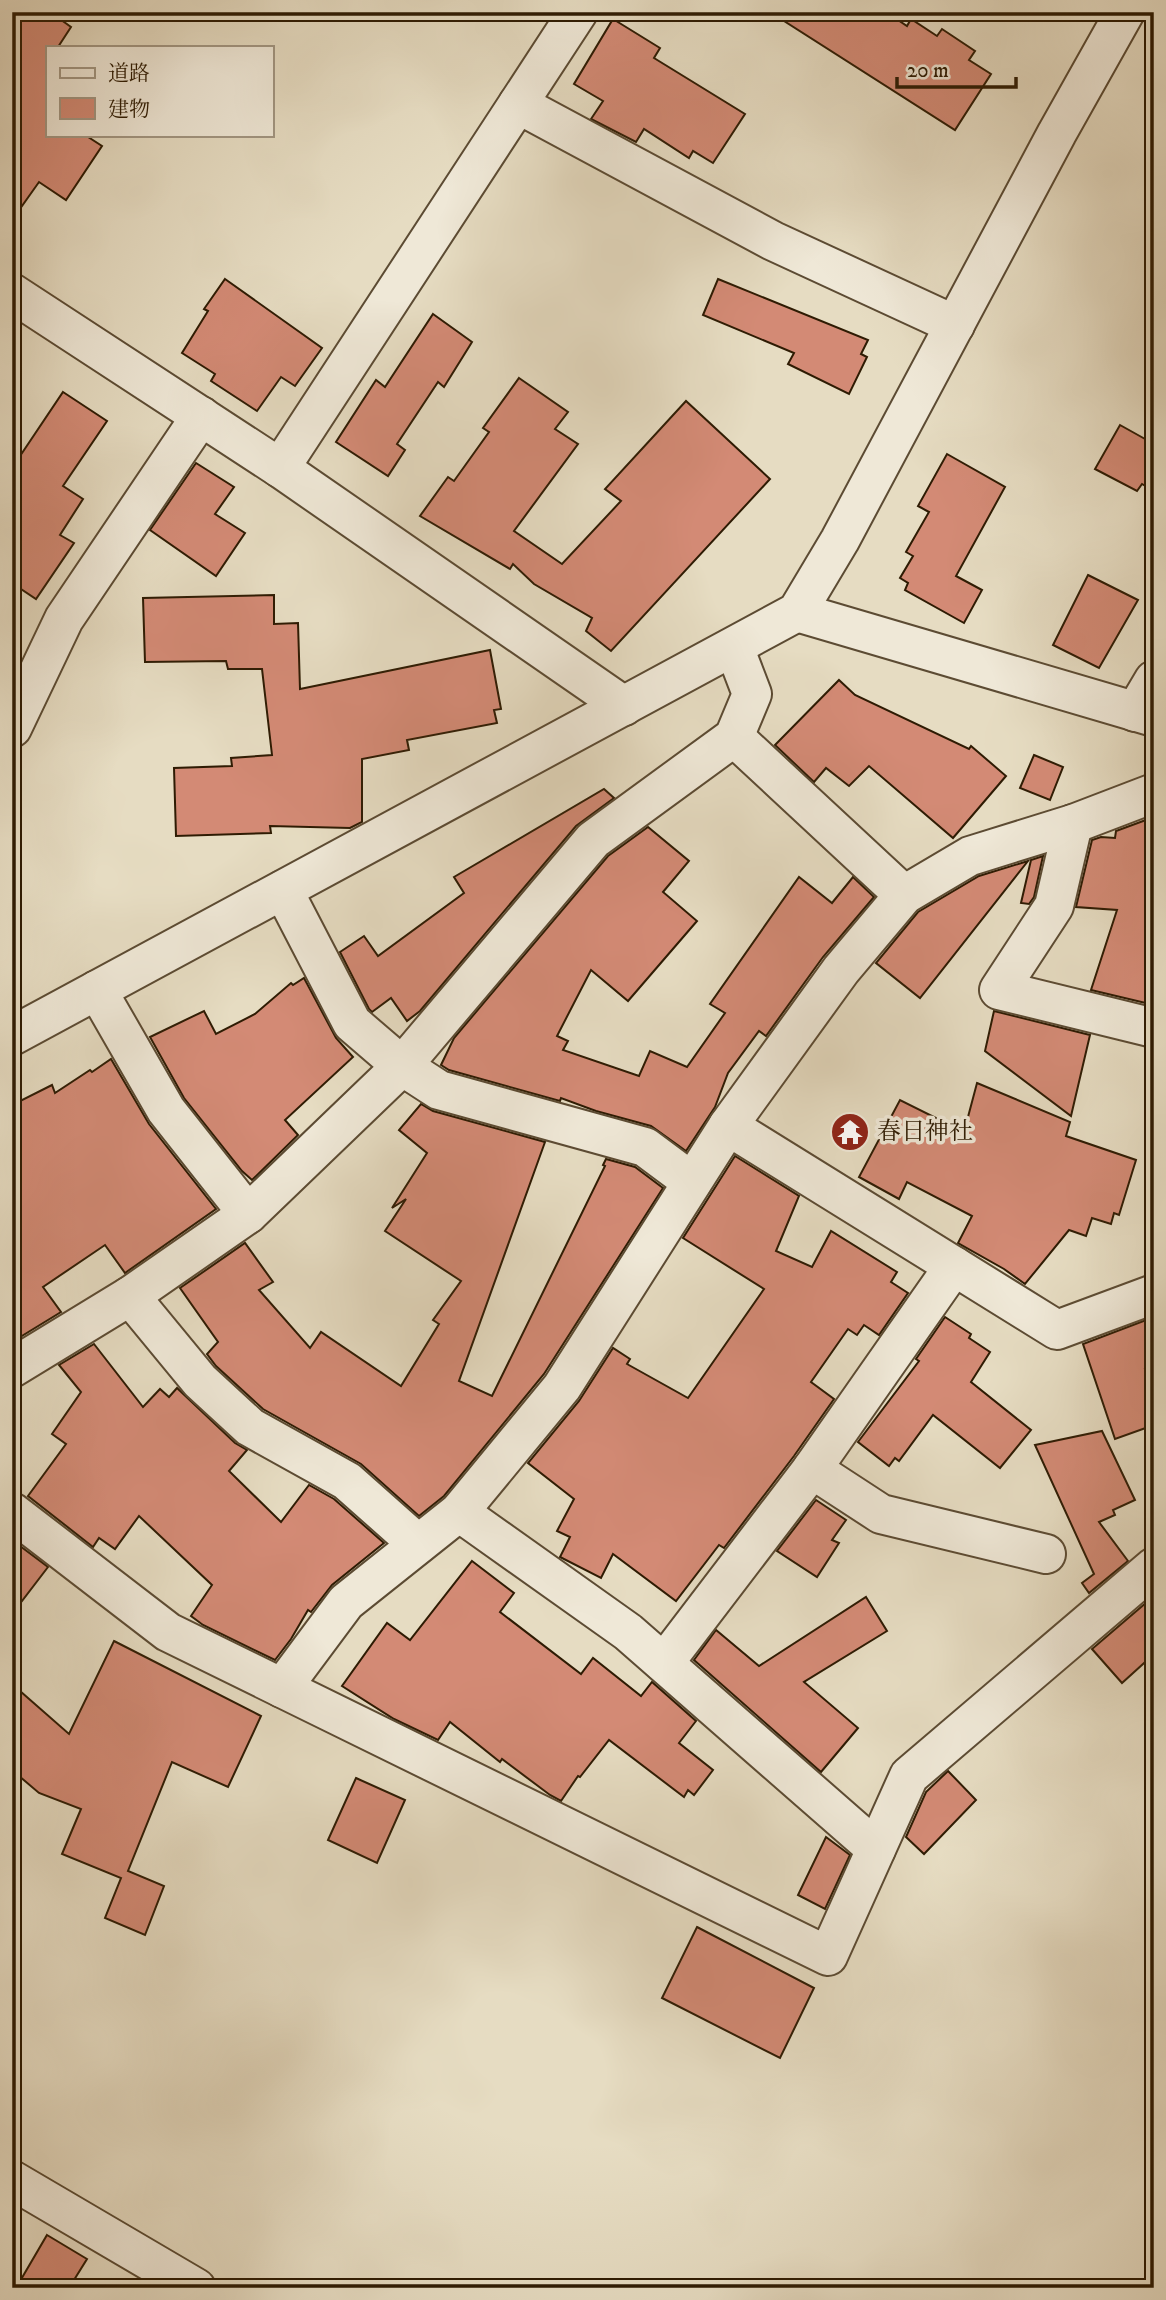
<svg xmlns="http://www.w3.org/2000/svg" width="1166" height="2300" viewBox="0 0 1166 2300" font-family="'IM FELL DW Pica','Noto Serif JP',serif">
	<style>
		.building { fill: #d38a75; stroke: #2e1b03; stroke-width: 2 }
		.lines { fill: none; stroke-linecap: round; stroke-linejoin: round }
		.minor-casing { stroke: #5c4b33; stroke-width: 42 }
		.minor { stroke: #efe8d7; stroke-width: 38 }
		.labels { text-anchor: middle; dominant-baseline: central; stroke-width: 7; stroke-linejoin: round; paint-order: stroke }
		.poi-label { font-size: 24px; fill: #2e1b03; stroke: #efe8d7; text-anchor: start }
	</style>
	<rect width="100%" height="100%" fill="#e6dcc2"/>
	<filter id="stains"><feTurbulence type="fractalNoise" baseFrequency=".00286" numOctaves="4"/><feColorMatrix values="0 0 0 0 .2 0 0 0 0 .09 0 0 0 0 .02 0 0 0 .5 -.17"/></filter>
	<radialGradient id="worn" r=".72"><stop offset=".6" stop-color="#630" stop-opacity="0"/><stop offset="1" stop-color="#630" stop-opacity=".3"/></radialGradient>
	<g class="building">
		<polygon points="12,12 50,12 71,27 58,47 47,47 47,135 85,135 102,146 66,200 39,182 12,220"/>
		<polygon points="770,12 886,12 907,26 911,19 937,36 942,29 975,51 969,60 991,74 955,130"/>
		<polygon points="613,19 660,48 654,58 745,114 713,163 693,151 689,158 644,129 636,142 591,119 603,101 574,84"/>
		<polygon points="225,279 322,348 295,386 281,377 257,411 211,381 215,374 182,353 208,311 204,309"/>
		<polygon points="718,279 868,340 861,354 867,357 849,394 788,364 794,353 703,315"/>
		<polygon points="433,314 472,342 444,387 438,382 397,444 405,450 388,476 336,442 376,380 385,387"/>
		<polygon points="519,378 568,412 555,429 578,444 514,531 562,564 621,501 605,489 686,401 770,479 611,651 586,631 592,618 534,584 513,564 510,569 420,516 448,477 454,481 489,432 483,428"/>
		<polygon points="63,392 107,421 63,486 83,499 60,535 74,543 36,599 12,583 12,468"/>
		<polygon points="1120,425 1154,444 1154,491 1142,484 1137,491 1095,469"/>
		<polygon points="947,454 1005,487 956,576 982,590 964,623 905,590 908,583 900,578 913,556 906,552 929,512 918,506"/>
		<polygon points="196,463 234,487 215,514 245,533 216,576 150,530"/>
		<polygon points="1088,575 1138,600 1099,668 1053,645"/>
		<polygon points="274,595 274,624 298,623 300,689 490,650 501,709 494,710 497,723 407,740 409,750 362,759 362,822 350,828 270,826 271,833 176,836 174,768 232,766 231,758 272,755 262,669 228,669 226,661 145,662 143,598"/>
		<polygon points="839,680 855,695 969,749 971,746 1006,776 953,838 869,766 849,786 826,768 814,782 775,745"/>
		<polygon points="1034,755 1063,767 1050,800 1020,788"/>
		<polygon points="604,789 614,798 576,826 420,1011 407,1021 391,998 372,1012 369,1009 340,952 364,936 378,956 464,893 454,877"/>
		<polygon points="1154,817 1154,1005 1091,990 1117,910 1076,907 1092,840 1101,837 1115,838 1116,831"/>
		<polygon points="648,827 689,861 663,892 697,921 628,1001 591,970 557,1036 568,1041 563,1050 639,1076 650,1051 687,1067 725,1013 710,1004 799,877 832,903 853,877 874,897 823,957 766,1036 759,1031 728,1073 715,1107 686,1151 651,1126 596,1111 561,1098 560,1101 449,1070 441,1065 454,1038 608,856"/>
		<polygon points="1043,856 1034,897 1029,904 1021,903 1031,860"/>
		<polygon points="1028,861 920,998 876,963 918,912 979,876"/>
		<polygon points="304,978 336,1038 353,1057 285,1120 298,1135 252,1180 242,1171 184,1098 150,1037 204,1011 216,1034 255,1014 291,983 293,985"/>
		<polygon points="994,1011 1090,1035 1071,1116 985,1051"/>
		<polygon points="111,1059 149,1124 216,1209 125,1273 105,1245 43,1287 61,1312 12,1342 12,1105 52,1085 55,1093 90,1070 92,1072"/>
		<polygon points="977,1083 1070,1122 1066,1136 1136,1160 1119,1215 1114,1213 1111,1224 1092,1218 1086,1236 1069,1230 1025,1284 1004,1269 958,1243 972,1216 907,1182 899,1199 859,1177 900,1100 964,1132"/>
		<polygon points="421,1104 433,1111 545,1142 459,1381 492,1396 605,1166 603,1165 606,1159 635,1167 663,1188 544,1374 444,1496 419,1516 361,1464 263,1409 216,1366 207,1354 218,1342 180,1288 245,1243 273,1282 259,1290 310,1348 321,1332 401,1386 439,1324 433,1320 461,1281 385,1231 406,1199 392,1208 427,1153 399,1130"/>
		<polygon points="735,1156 799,1196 776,1251 812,1267 831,1231 897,1272 891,1282 908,1293 879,1335 864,1325 857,1335 848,1329 811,1382 834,1399 794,1456 724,1548 719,1545 676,1601 613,1554 601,1578 560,1557 570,1537 557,1531 574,1499 528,1463 579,1401 613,1348 630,1359 627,1364 688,1398 764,1289 683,1238"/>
		<polygon points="945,1317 971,1334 969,1338 990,1352 971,1382 1031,1430 1000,1468 933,1415 899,1461 895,1458 889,1466 858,1442 919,1361 916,1359"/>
		<polygon points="1154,1317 1154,1366 1145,1369 1154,1394 1154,1425 1115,1439 1083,1344"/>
		<polygon points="94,1344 143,1407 160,1389 169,1397 177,1388 235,1443 247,1450 229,1471 281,1522 309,1485 334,1499 384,1543 332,1585 311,1612 308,1610 291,1639 275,1660 203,1625 191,1616 212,1585 139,1516 115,1549 99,1538 93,1547 28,1496 66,1444 52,1434 81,1392 59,1365"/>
		<polygon points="1102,1431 1135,1500 1113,1510 1115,1515 1099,1522 1128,1561 1089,1593 1082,1583 1094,1574 1035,1445"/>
		<polygon points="816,1500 846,1520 832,1540 839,1543 817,1577 777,1551"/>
		<polygon points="12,1540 48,1567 12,1614"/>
		<polygon points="472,1561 514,1593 500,1612 581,1674 593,1658 641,1696 652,1682 696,1721 679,1743 713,1770 694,1795 688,1790 684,1797 609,1740 580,1777 578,1776 561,1801 550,1795 502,1759 500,1762 450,1722 438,1740 394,1719 342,1686 387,1623 410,1640"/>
		<polygon points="1154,1596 1154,1654 1122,1683 1092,1649"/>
		<polygon points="866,1597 887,1631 804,1682 858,1728 821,1772 694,1660 716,1630 759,1666"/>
		<polygon points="114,1641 261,1716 228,1787 172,1762 128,1871 164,1886 145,1935 105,1918 121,1878 62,1854 81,1809 39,1793 12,1770 12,1684 69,1734"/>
		<polygon points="948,1771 976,1800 924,1854 906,1837 926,1792"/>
		<polygon points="356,1778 405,1800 377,1863 328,1840"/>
		<polygon points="826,1837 850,1855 825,1909 798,1895"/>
		<polygon points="697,1927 814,1988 780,2058 662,1998"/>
		<polygon points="47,2235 87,2259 69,2288 16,2288"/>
	</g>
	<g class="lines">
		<defs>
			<g id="minor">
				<polyline points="518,104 773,241 955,325"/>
				<polyline points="12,293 280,468 624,706"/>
				<polyline points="280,468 578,12"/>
				<polyline points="797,612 1154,717"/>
				<polyline points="1135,712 1154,680"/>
				<polyline points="12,728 64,619 201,416"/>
				<polyline points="734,737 904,895"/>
				<polyline points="1073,824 1054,906 999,990 1154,1028"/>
				<polyline points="283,890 352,1023 402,1066 439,1090 645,1147 692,1182"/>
				<polyline points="97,990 166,1110 248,1214"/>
				<polyline points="12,1036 797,612 840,540 1057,133 1125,12"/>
				<polyline points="728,1126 1057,1330 1154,1294"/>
				<polyline points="130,1296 200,1381 250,1427 347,1481 418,1544"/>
				<polyline points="12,1368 130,1296 248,1214 402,1066 593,840 734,737 752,694 734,647"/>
				<polyline points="812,1469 881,1514 1046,1554"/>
				<polyline points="12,1512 168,1632 828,1956 909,1776 1154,1567"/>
				<polyline points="459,1512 628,1632 876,1849"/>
				<polyline points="664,1663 812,1469 954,1266"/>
				<polyline points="282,1688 346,1602 459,1512 562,1387 728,1126 841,970 904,895 970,856 1073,824 1154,793"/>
				<polyline points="12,2180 196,2288"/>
			</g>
		</defs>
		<use href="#minor" class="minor-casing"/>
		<use href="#minor" class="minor"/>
	</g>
	<defs>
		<symbol id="temple-disc" viewBox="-11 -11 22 22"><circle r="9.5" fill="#8f2418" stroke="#efe8d7"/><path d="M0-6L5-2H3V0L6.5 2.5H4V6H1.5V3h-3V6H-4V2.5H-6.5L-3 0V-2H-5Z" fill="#fff"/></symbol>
	</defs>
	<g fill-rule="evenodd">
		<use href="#temple-disc" x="828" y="1110" width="44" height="44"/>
	</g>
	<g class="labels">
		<g class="poi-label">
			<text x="877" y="1132">春日神社</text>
		</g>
	</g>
	<rect width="1166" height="2300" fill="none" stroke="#e6dcc2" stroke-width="42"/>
	<rect x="14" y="14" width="1138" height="2272" fill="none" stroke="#2e1b03" stroke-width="3.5"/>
	<rect x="21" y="21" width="1124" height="2258" fill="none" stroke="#2e1b03" stroke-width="2"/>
	<rect x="46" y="46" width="228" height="91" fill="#efe8d7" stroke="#a29682" stroke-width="2"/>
	<rect x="60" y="68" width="35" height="10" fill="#efe8d7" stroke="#a29682" stroke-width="2"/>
	<text x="108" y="80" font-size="21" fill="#2e1b03">道路</text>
	<rect x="60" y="98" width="35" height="21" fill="#d38a75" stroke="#a29682" stroke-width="2"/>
	<text x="108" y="116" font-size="21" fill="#2e1b03">建物</text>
	<path d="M897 77v10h119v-10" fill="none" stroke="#2e1b03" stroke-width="3.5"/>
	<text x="907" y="77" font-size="21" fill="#2e1b03" stroke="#efe8d7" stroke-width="5" paint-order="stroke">20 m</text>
	<rect width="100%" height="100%" filter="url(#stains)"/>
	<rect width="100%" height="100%" fill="url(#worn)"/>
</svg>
